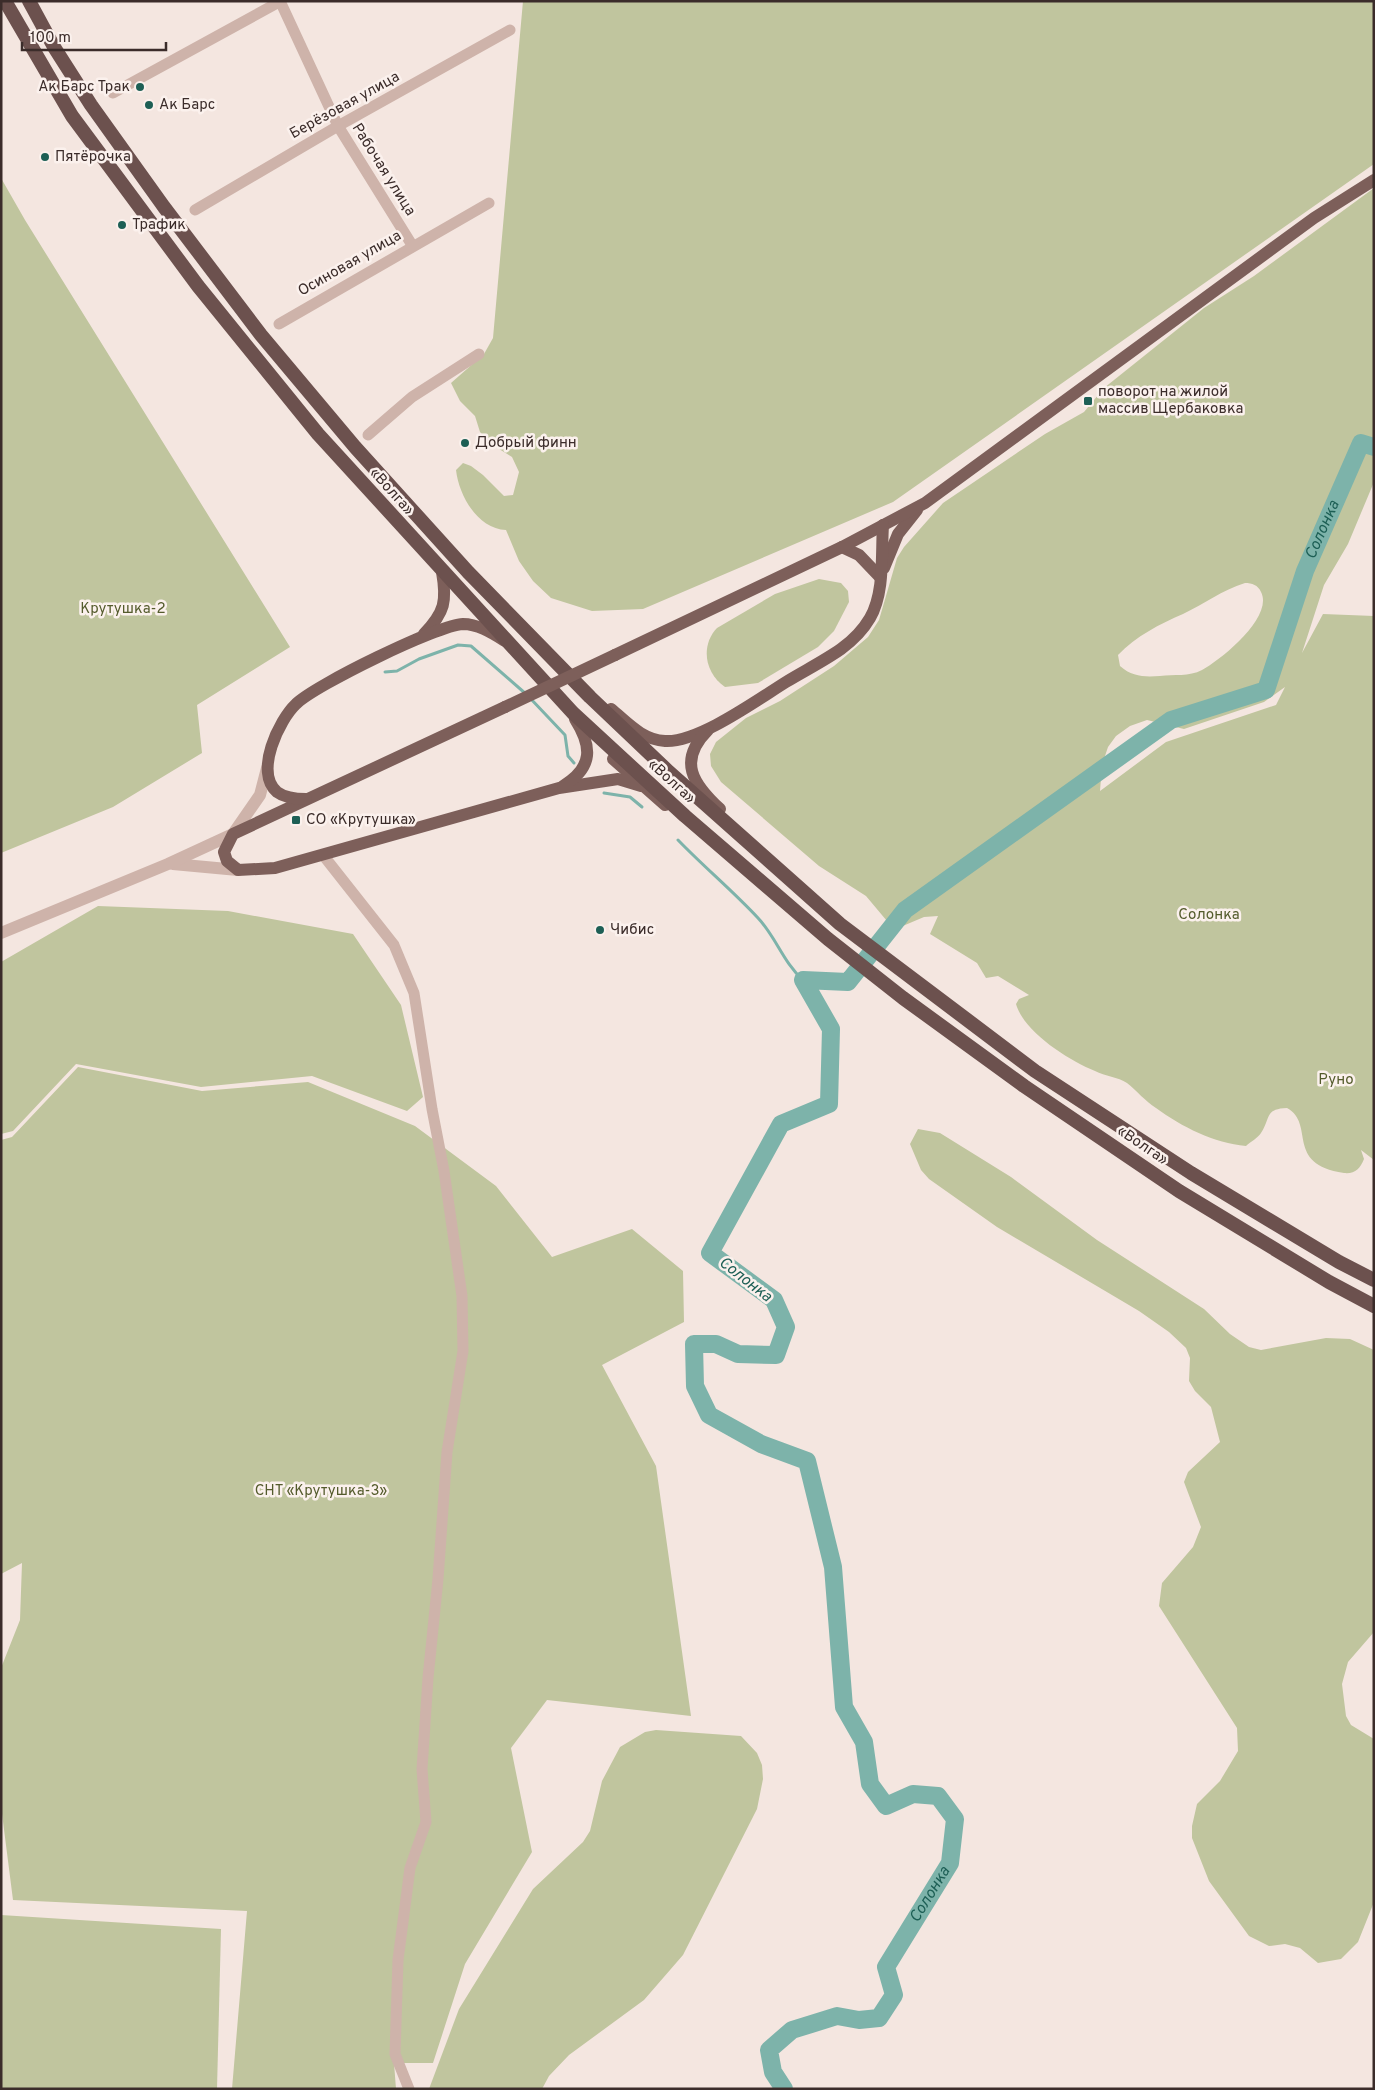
<svg xmlns="http://www.w3.org/2000/svg" width="1375" height="2090" viewBox="0 0 1375 2090" font-family="Overpass,sans-serif">
	<style>
		.green { fill: #c0c59e; fill-rule: evenodd }
		.lines { fill: none; stroke-linecap: round; stroke-linejoin: round }
		.stream { stroke: #7db3aa; stroke-width: 3 }
		.river { stroke: #7db3aa; stroke-width: 18 }
		.minor { stroke: #ceb3aa; stroke-width: 11 }
		.tertiary { stroke: #ceb3aa; stroke-width: 12 }
		.primary { stroke: #7d5f5a; stroke-width: 12 }
		.trunk { stroke: #6c514e; stroke-width: 14 }
		.primary-bridge { stroke: #7d5f5a; stroke-width: 12 }
		.poi-dot { fill: #1d5f55; stroke: #fbf1ed; stroke-width: 2 }
		.labels { text-anchor: middle; dominant-baseline: central; stroke-width: 5; stroke-linejoin: round; paint-order: stroke }
		.poi-label { font-size: 15px; fill: #3b2c2a; stroke: #fbf1ed; text-anchor: start }
		.street-label { font-size: 15px; fill: #3b2c2a; stroke: #fbf1ed }
		.park-label { font-size: 15px; fill: #545b2c; stroke: #fbf1ed }
		.water-label { font-size: 16px; font-style: italic; fill: #1d5f55; stroke: #fbf1ed }
	</style>
	<rect width="100%" height="100%" fill="#f4e6e0"/>
	<g class="green">
		<path d="M523 1H1374V164L893 502 643 609 592 611 551 598 533 581 519 561 506 530C478 529 459 496 456 470L463 463 471 466 483 475 504 496 513 495 519 472 512 457 491 444 480 432 475 416 460 401 451 383 484 354 493 338Z"/>
		<polygon points="1,178 25,220 290,647 197,705 202,753 113,807 1,853"/>
		<path d="M1374 188V482L1348 544 1324 585 1302 653 1323 614 1374 616V1160L1361 1150 1364 1159C1360 1169 1355 1174 1344 1173 1284 1164 1316 1124 1287 1108 1264 1109 1271 1118 1261 1133 1258 1138 1250 1142 1246 1146 1214 1143 1182 1127 1156 1108 1145 1101 1137 1091 1127 1083 1118 1077 1105 1076 1095 1071 1068 1060 1024 1032 1016 1004L1019 999 1029 995 998 976 986 978 977 963 930 934 938 916 924 917 898 928 892 927 866 896 819 866 721 782 711 766 710 754 716 742 746 718 780 701 834 666 868 637 879 620 897 558 904 547 943 503 1045 434 1084 412 1104 388 1204 308 1254 276ZM1245 583C1252 583 1258 585 1261 592 1274 617 1221 660 1202 670 1189 677 1174 674 1160 676 1145 677 1132 677 1120 666L1118 655C1136 636 1160 624 1183 614 1204 604 1222 590 1245 583ZM1285 687 1276 705 1166 742 1100 791 1102 765 1108 747 1116 736 1130 726 1147 720 1184 729 1264 702Z"/>
		<path d="M819 579 841 583 848 591 849 602 834 631 818 647 758 683 725 687C705 673 700 646 717 628L775 594Z"/>
		<polygon points="98,906 228,911 353,934 401,1005 423,1097 407,1111 312,1076 201,1087 76,1064 13,1131 1,1134 1,962"/>
		<polygon points="78,1067 202,1091 308,1082 415,1126 496,1186 552,1257 632,1229 683,1271 684,1322 602,1365 656,1466 691,1716 547,1700 511,1748 532,1852 465,1964 433,2063 394,2063 396,2089 232,2089 247,1911 13,1900 1,1806 1,1668 20,1620 22,1563 1,1574 1,1140 12,1137"/>
		<polygon points="918,1129 940,1133 1011,1177 1097,1240 1204,1309 1230,1334 1249,1347 1261,1350 1326,1338 1350,1339 1374,1350 1374,1632 1348,1662 1342,1684 1346,1716 1351,1725 1374,1739 1374,1902 1358,1942 1341,1959 1318,1963 1300,1948 1285,1944 1269,1946 1249,1936 1209,1881 1192,1838 1192,1826 1197,1804 1220,1781 1238,1751 1237,1728 1159,1606 1162,1583 1193,1547 1201,1527 1184,1482 1188,1472 1220,1442 1211,1407 1195,1391 1189,1381 1190,1358 1186,1348 1169,1332 1139,1311 997,1227 929,1179 921,1170 910,1144"/>
		<polygon points="656,1730 741,1736 757,1753 762,1765 763,1779 757,1809 683,1955 644,2000 569,2055 549,2076 542,2089 429,2089 459,2009 533,1889 583,1842 590,1831 602,1781 620,1747 645,1732"/>
		<polygon points="1,1915 221,1929 217,2089 1,2089"/>
	</g>
	<g class="lines">
		<g class="stream">
			<polyline points="385,672 397,671 419,659 458,645 471,646 526,694"/>
			<polyline points="530,698 565,735 568,756 574,763"/>
			<polyline points="604,793 630,797 642,807"/>
			<path d="M678 840C704 867 733 891 758 918 776 937 783 962 803 980"/>
		</g>
		<path class="river" id="s1" d="M784 2089 773 2072 769 2050 792 2030 837 2016 859 2020 879 2018 894 1995 886 1967 950 1863 955 1819 938 1796 913 1794 886 1806 870 1784 864 1742 844 1707 833 1567 807 1461 761 1444 709 1415 695 1386 694 1344H716L738 1354 776 1355 786 1327 774 1300 710 1253 781 1124 829 1104 831 1029 803 980 848 982 905 910 1171 720 1266 690 1305 571 1361 443 1374 447"/>
		<g class="minor">
			<polyline points="280,1 338,126 412,245"/>
			<polyline points="113,93 281,1"/>
			<polyline points="195,210 338,126 510,30"/>
			<polyline points="279,324 489,203"/>
			<polyline points="368,435 412,397 479,354"/>
			<polyline points="323,855 394,945 414,993 432,1109 444,1171 462,1296 463,1351 447,1452 438,1579 428,1678 422,1769 426,1822 410,1868 398,1960 395,2054 409,2089"/>
		</g>
		<g class="tertiary">
			<polyline points="173,864 238,870"/>
			<polyline points="1,933 168,864 233,834 260,795 267,768"/>
		</g>
		<g class="primary">
			<polyline points="842,547 859,555 880,577"/>
			<polyline points="884,568 898,534 917,510"/>
			<path d="M424 634C445 612 447 601 442 572"/>
			<polyline points="615,655 842,547 925,503 1314,218 1374,180"/>
			<polyline points="505,707 233,834 224,852 227,861 238,870 275,868 559,788 618,779 641,786"/>
			<path d="M611 709C627 722 642 740 665 741 698 743 757 700 786 682 804 671 824 661 841 649 852 641 863 630 870 618 885 592 881 554 883 525"/>
			<path d="M708 730C677 761 693 784 720 809"/>
			<polyline points="613,759 665,805"/>
			<path d="M563 786C594 767 592 746 575 719"/>
			<path d="M306 799C297 799 285 798 277 792 254 772 279 720 296 704 315 685 438 625 463 624 478 624 492 633 505 641"/>
		</g>
		<g class="trunk">
			<polyline points="5,1 72,116 198,286 318,434 573,713 685,816 828,939 903,998 1024,1086 1179,1191 1329,1282 1374,1306"/>
			<polyline points="29,1 54,47 91,105 164,207 261,335 355,447 468,572 590,697 669,772 840,924 1035,1071 1191,1173 1339,1262 1374,1280"/>
		</g>
		<polyline class="primary-bridge" points="505,707 615,655"/>
	</g>
	<g class="poi-dot">
		<circle cx="140" cy="87" r="5"/>
		<circle cx="149" cy="105" r="5"/>
		<circle cx="45" cy="157" r="5"/>
		<circle cx="122" cy="225" r="5"/>
		<rect x="1083" y="396" width="10" height="10" rx="2.5"/>
		<circle cx="465" cy="443" r="5"/>
		<rect x="291" y="815" width="10" height="10" rx="2.5"/>
		<circle cx="600" cy="930" r="5"/>
	</g>
	<g class="labels">
		<g class="poi-label">
			<text x="130" y="87" text-anchor="end">Ак Барс Трак</text>
			<text x="159" y="105">Ак Барс</text>
			<text x="55" y="157">Пятёрочка</text>
			<text x="132" y="225">Трафик</text>
			<text x="1098" y="392">поворот на жилой<tspan x="1098" dy="17">массив Щербаковка</tspan></text>
			<text x="475" y="443">Добрый финн</text>
			<text x="306" y="820">СО «Крутушка»</text>
			<text x="610" y="930">Чибис</text>
		</g>
		<g class="street-label">
			<text transform="translate(345 106) rotate(-29)">Берёзовая улица</text>
			<text transform="translate(383 170) rotate(58)">Рабочая улица</text>
			<text transform="translate(350 264) rotate(-30)">Осиновая улица</text>
			<text transform="translate(391 492) rotate(48)">«Волга»</text>
			<text transform="translate(671 782) rotate(42)">«Волга»</text>
			<text transform="translate(1142 1146) rotate(34)">«Волга»</text>
		</g>
		<g class="park-label">
			<text x="123" y="609">Крутушка-2</text>
			<text x="1209" y="915">Солонка</text>
			<text x="1336" y="1080">Руно</text>
			<text x="321" y="1491">СНТ «Крутушка-3»</text>
		</g>
		<g class="water-label">
			<text stroke="none"><textPath href="#s1" startOffset="2298">Солонка</textPath></text>
			<text transform="translate(745 1280) rotate(38)">Солонка</text>
			<text stroke="none"><textPath href="#s1" startOffset="304">Солонка</textPath></text>
		</g>
	</g>
	<rect width="1375" height="2090" fill="none" stroke="#3b2c2a" stroke-width="5"/>
	<path d="M22 42v8h144v-8" fill="none" stroke="#3b2c2a" stroke-width="2.5"/>
	<text x="30" y="42" font-size="15" fill="#3b2c2a" stroke="#fbf1ed" stroke-width="4" paint-order="stroke">100 m</text>
</svg>
